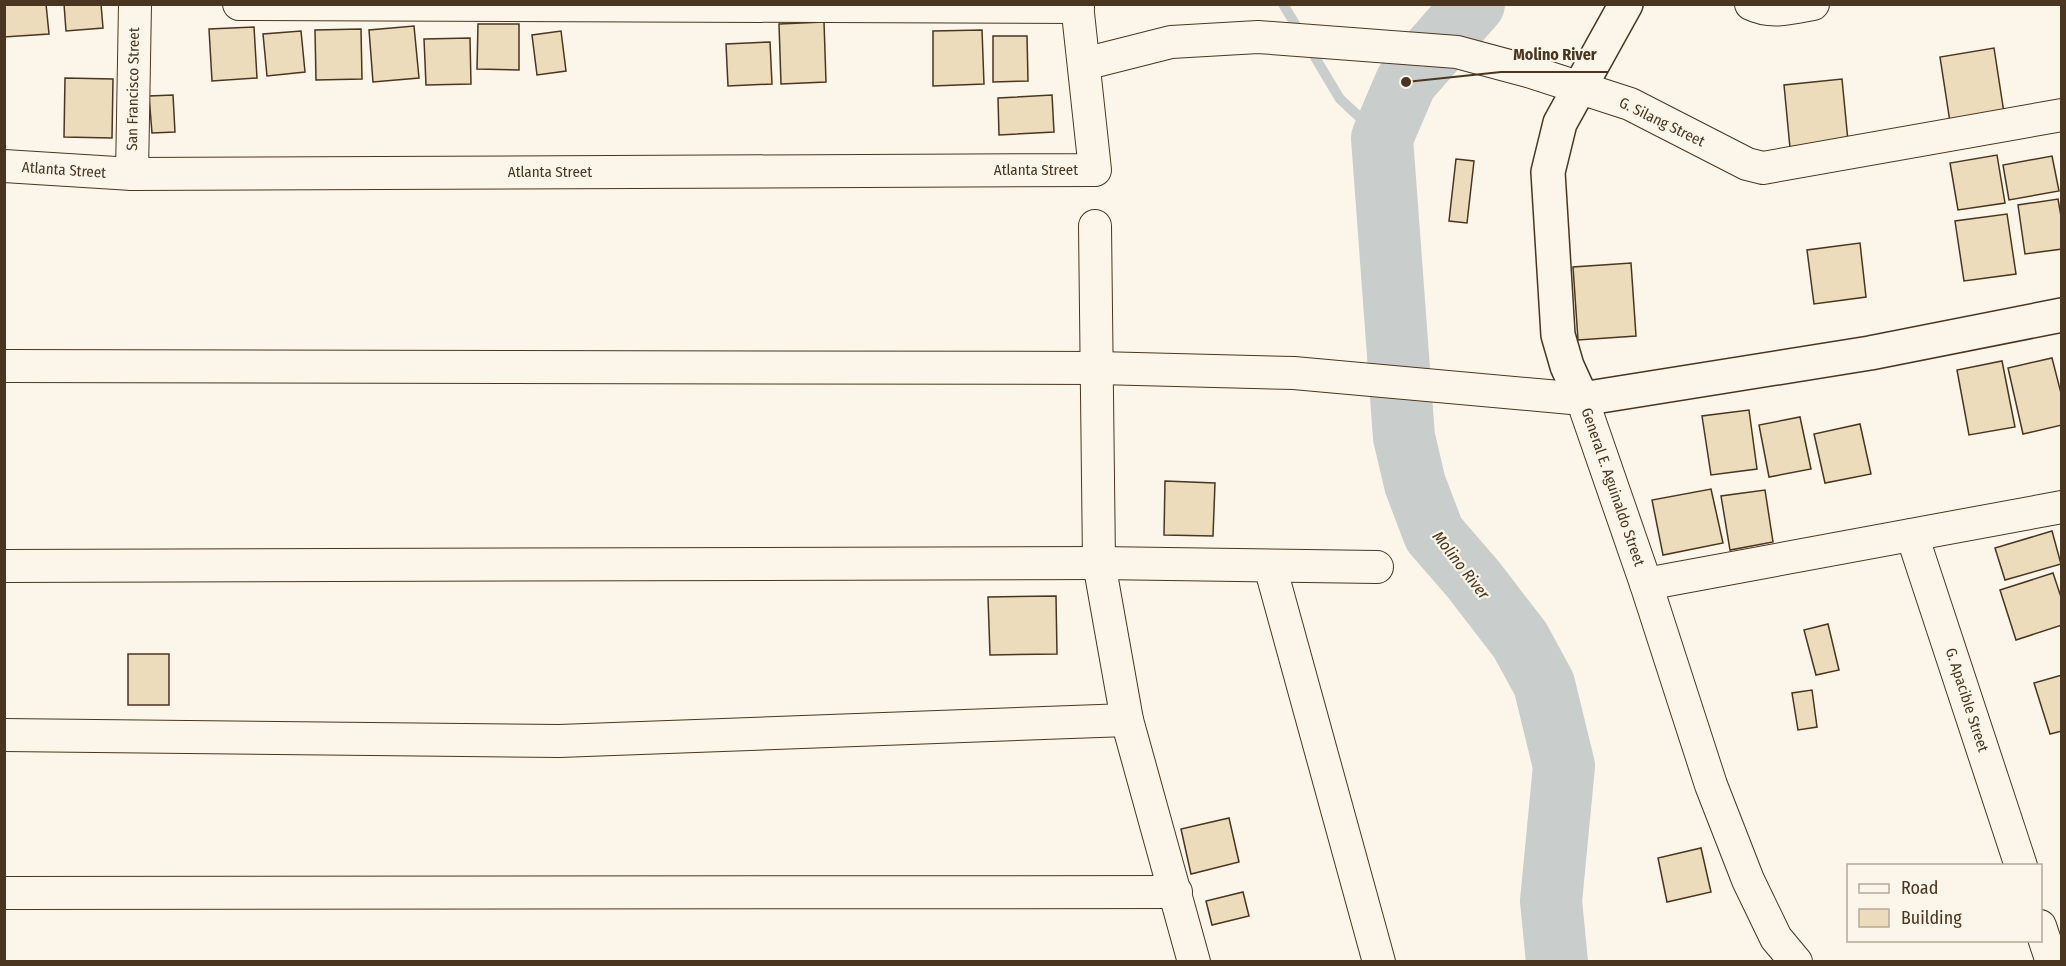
<svg xmlns="http://www.w3.org/2000/svg" width="2066" height="966" viewBox="0 0 2066 966" font-family="'Fira Sans Condensed',sans-serif">
	<style>
		.lines { fill: none; stroke-linecap: round; stroke-linejoin: round }
		.stream { stroke: #c9cecd; stroke-width: 10 }
		.river { stroke: #c9cecd; stroke-width: 62 }
		.building { fill: #ecdcbc; stroke: #4a3520; stroke-width: 1.5 }
		.street-casing { stroke: #4a3520; stroke-width: 34 }
		.secondary-casing { stroke: #4a3520; stroke-width: 36 }
		.street { stroke: #fbf6e9; stroke-width: 32 }
		.secondary { stroke: #fbf6e9; stroke-width: 33 }
		.labels { text-anchor: middle; dominant-baseline: central; stroke-width: 4.5; stroke-linejoin: round; paint-order: stroke }
		.street-label { font-size: 15px; fill: #4a3520; stroke: #fbf6e9 }
		.water-label { font-size: 16px; font-style: italic; fill: #4a3520; stroke: #fbf6e9 }
		.leader { fill: none; stroke: #4a3520; stroke-width: 2 }
		.callout-dot { fill: #4a3520; stroke: #fbf6e9; stroke-width: 2 }
		.callout-label { font-size: 16px; text-anchor: middle; font-weight: bold; fill: #4a3520; stroke: #fbf6e9; stroke-width: 4.5; stroke-linejoin: round; paint-order: stroke }
	</style>
	<rect width="100%" height="100%" fill="#fbf6e9"/>
	<g class="lines">
		<polyline class="stream" points="1283,4 1340,99 1382,138"/>
		<polyline class="river" points="1474,4 1406,82 1382,138 1404,437 1415,484 1434,534 1473,579 1520,640 1544,684 1564,766 1551,901 1557,962"/>
	</g>
	<g class="building">
		<polygon points="4,4 46,4 49,34 4,37"/>
		<polygon points="64,4 101,4 103,28 66,31"/>
		<polygon points="824,22 826,82 781,84 779,24"/>
		<polygon points="478,24 519,24 519,70 477,69"/>
		<polygon points="414,26 419,78 373,82 369,30"/>
		<polygon points="254,27 257,78 212,81 209,29"/>
		<polygon points="361,29 362,79 316,80 315,30"/>
		<polygon points="982,30 984,84 933,86 933,31"/>
		<polygon points="301,31 305,72 267,76 263,34"/>
		<polygon points="561,31 566,71 537,75 532,35"/>
		<polygon points="993,36 1027,36 1028,81 993,82"/>
		<polygon points="470,38 471,84 426,85 424,39"/>
		<polygon points="770,42 772,84 728,86 726,44"/>
		<polygon points="1994,48 2004,113 1950,122 1940,57"/>
		<polygon points="65,78 113,79 112,138 64,137"/>
		<polygon points="1842,79 1848,141 1790,148 1784,85"/>
		<polygon points="173,95 175,132 152,133 149,96"/>
		<polygon points="1052,95 1054,132 999,135 998,98"/>
		<polygon points="1997,155 2005,203 1958,210 1950,163"/>
		<polygon points="2052,156 2059,191 2009,200 2003,165"/>
		<polygon points="1456,159 1474,161 1467,223 1449,221"/>
		<polygon points="2058,199 2062,222 2062,249 2025,254 2018,205"/>
		<polygon points="2007,214 2016,274 1964,281 1955,221"/>
		<polygon points="1860,243 1866,297 1814,304 1807,250"/>
		<polygon points="1631,263 1636,336 1578,340 1573,267"/>
		<polygon points="2052,358 2062,397 2062,425 2023,434 2008,368"/>
		<polygon points="2002,361 2015,427 1969,435 1957,370"/>
		<polygon points="1749,410 1757,469 1711,475 1702,416"/>
		<polygon points="1800,417 1811,469 1769,477 1759,425"/>
		<polygon points="1860,424 1871,474 1825,483 1814,434"/>
		<polygon points="1165,481 1215,483 1213,536 1164,535"/>
		<polygon points="1711,489 1723,543 1663,555 1652,500"/>
		<polygon points="1765,490 1773,542 1730,550 1721,496"/>
		<polygon points="2052,531 2061,564 2005,580 1995,548"/>
		<polygon points="2053,573 2062,600 2062,625 2016,640 2000,590"/>
		<polygon points="1056,596 1057,654 990,655 988,597"/>
		<polygon points="1828,624 1839,670 1816,675 1804,630"/>
		<rect x="128" y="654" width="41" height="51"/>
		<polygon points="2062,675 2062,731 2050,734 2034,683"/>
		<polygon points="1812,690 1817,727 1798,730 1792,693"/>
		<polygon points="1229,818 1239,862 1191,874 1181,829"/>
		<polygon points="1701,848 1711,892 1667,902 1658,858"/>
		<polygon points="1243,892 1249,916 1212,925 1206,901"/>
	</g>
	<g class="lines">
		<defs>
			<g id="street">
				<polyline points="239,4 1078,7"/>
				<path d="M1751 4C1771 14 1792 8 1813 4"/>
				<polyline points="1084,64 1171,42 1258,37 1457,52 1528,71 1630,104 1747,164 1763,168 2062,115"/>
				<polyline points="4,166 132,174 1095,170 1077,4"/>
				<polyline points="132,174 135,4"/>
				<polyline points="1095,226 1099,563 1127,720 1194,962"/>
				<polyline points="4,366 1098,368 1294,373 1582,399 1646,584 1711,785 1748,880 1776,938 1796,962"/>
				<polyline points="1912,535 2021,866"/>
				<polyline points="4,566 1099,563 1377,567"/>
				<polyline points="1270,566 1379,962"/>
				<polyline points="1646,584 2062,507"/>
				<polyline points="4,735 559,741 1127,720"/>
				<polyline points="4,893 1176,892"/>
				<polyline points="2040,926 2052,962"/>
			</g>
			<polyline id="secondary" points="1626,4 1560,123 1548,172 1558,335 1567,366 1582,399 1870,353 2062,315"/>
		</defs>
		<use href="#street" class="street-casing"/>
		<use href="#secondary" class="secondary-casing"/>
		<use href="#street" class="street"/>
		<use href="#secondary" class="secondary"/>
	</g>
	<g class="labels">
		<g class="street-label">
			<text transform="translate(133 89) rotate(-89)">San Francisco Street</text>
			<text transform="translate(1662 122) rotate(26)">G. Silang Street</text>
			<text transform="translate(64 170) rotate(4)">Atlanta Street</text>
			<text x="1036" y="170">Atlanta Street</text>
			<text x="550" y="172">Atlanta Street</text>
			<text transform="translate(1613 487) rotate(71)">General E. Aguinaldo Street</text>
			<text transform="translate(1967 700) rotate(72)">G. Apacible Street</text>
		</g>
		<g class="water-label">
			<text transform="translate(1461 565) rotate(52)">Molino River</text>
		</g>
	</g>
	<path class="leader" d="M1406 82L1501 72H1608"/>
	<circle class="callout-dot" cx="1406" cy="82" r="6"/>
	<g class="callout-label">
		<text x="1555" y="60">Molino River</text>
	</g>
	<rect width="2066" height="966" fill="none" stroke="#4a3520" stroke-width="12"/>
	<rect x="1847" y="864" width="195" height="78" fill="#fbf6e9" stroke="#b4a999" stroke-width="1.5"/>
	<rect x="1859" y="884" width="30" height="9" fill="#fbf6e9" stroke="#b4a999" stroke-width="1.5"/>
	<text x="1901" y="894" font-size="18" fill="#4a3520">Road</text>
	<rect x="1859" y="909" width="30" height="18" fill="#ecdcbc" stroke="#b4a999" stroke-width="1.5"/>
	<text x="1901" y="924" font-size="18" fill="#4a3520">Building</text>
</svg>
